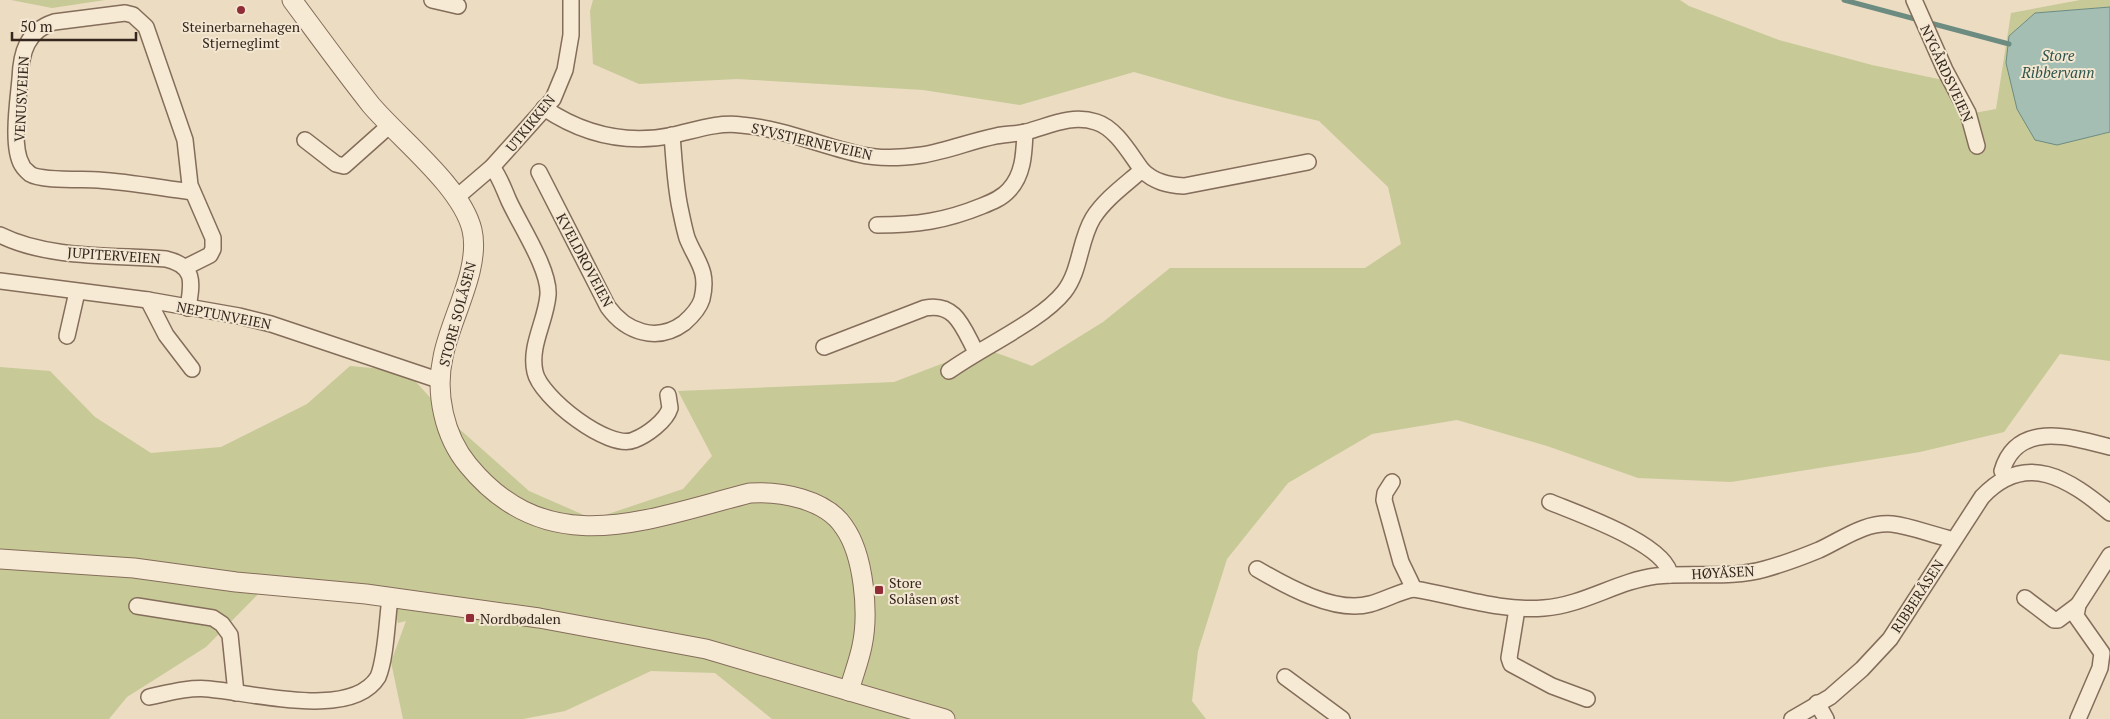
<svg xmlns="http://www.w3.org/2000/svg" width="2110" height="719" font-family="'PT Serif',serif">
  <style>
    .green { fill: #c7c997 }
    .water { fill: #a4beb4; stroke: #6c8c81 }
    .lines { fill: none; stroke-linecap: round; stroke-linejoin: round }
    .stream { stroke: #6c8c81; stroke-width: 5 }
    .minor-casing { stroke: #846d5a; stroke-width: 18 }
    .tertiary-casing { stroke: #846d5a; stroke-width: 21 }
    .minor { stroke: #f7ead5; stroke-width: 15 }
    .tertiary { stroke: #f7ead5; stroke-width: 19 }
    .poi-dot { fill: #902d36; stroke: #f3e7d1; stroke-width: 2 }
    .labels { text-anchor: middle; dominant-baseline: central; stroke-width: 4; stroke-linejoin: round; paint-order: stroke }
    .poi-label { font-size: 14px; fill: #35271e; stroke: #f3e7d1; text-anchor: start }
    .street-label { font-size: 14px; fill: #35271e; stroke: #f3e7d1 }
    .water-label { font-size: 15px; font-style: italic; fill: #2e544e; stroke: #f3e7d1 }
  </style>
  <rect width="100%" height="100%" fill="#ebdcc2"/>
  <g class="green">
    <polygon points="11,0 105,0 52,8"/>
    <polygon points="593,0 1680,0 1689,6 1779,40 1872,65 1943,80 1974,113 1996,109 2011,13 2080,0 2110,0 2110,7 2035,13 2009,36 2006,63 2100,135 2110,132 2110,361 2060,354 2004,432 1920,452 1731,482 1638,478 1547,446 1457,420 1372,434 1288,483 1227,559 1198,651 1192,701 1206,719 772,719 715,673 651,671 565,711 523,719 403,719 391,662 406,621 398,623 392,601 264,588 206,647 127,697 109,719 0,719 0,367 50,371 95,417 151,453 221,447 307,404 350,366 406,371 456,426 529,491 593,519 683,489 712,456 678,391 894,382 983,348 1032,366 1103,322 1170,268 1365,268 1401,244 1388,187 1319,121 1225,98 1134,72 1020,105 923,90 737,79 639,84 593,64 590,11"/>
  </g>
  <polygon class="water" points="2110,7 2110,132 2057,145 2035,140 2017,109 2006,63 2009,36 2035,13"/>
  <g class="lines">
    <polyline class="stream" points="1844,0 2009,44"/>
    <g class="minor-casing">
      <g id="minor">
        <polyline points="432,0 458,6"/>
        <polyline points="1914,0 1945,70 1968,113 1977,146"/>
        <path d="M544 108C584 135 626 145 674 135 696 130 718 122 741 125 781 128 819 145 858 154 878 159 902 158 922 155 947 151 971 141 996 136 1005 134 1016 134 1026 132 1049 126 1071 114 1096 122 1116 128 1130 154 1142 170 1125 185 1105 199 1093 218 1079 241 1081 270 1064 292 1041 321 982 347 949 371"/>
        <polyline points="305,140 336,164 344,166 390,125"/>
        <path d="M492 167C500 177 504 190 509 201 520 225 550 270 548 295 546 321 529 346 535 372 540 397 609 451 634 440 647 435 666 421 670 408L668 395"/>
        <path d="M1142 170C1154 182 1168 185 1184 186L1308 162"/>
        <path d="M539 172 608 307C626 332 657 343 684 323 692 316 699 309 702 299 709 270 696 261 687 238 684 228 682 217 680 208 675 184 674 159 672 135"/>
        <polyline points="457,197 492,167 553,99 565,70 571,35 571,0"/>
        <path d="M877 225C917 225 945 221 982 206 992 202 1002 198 1009 190 1024 174 1024 152 1025 132"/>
        <path d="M0 235C48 259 113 255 166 259 196 266 192 283 188 308"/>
        <path d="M186 267 210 255 213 249V238L190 185 185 140 146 27 133 15 125 13 54 22C27 31 21 52 20 79 18 101 11 147 22 165 23 168 28 172 30 174 41 181 83 179 98 180 129 182 161 188 192 192"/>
        <polyline points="0,281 148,300 239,316 271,324 441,381"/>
        <polyline points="148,300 166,335 192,369"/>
        <polyline points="67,336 77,292"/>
        <path d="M824 347 925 308C956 302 963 328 976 352"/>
        <path d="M2006 478 2002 471C2017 420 2072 437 2110 447"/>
        <path d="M1392 482 1385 493 1384 500 1401 562 1414 589C1457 596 1502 612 1544 608 1584 605 1617 581 1656 576 1692 572 1730 579 1765 569 1783 564 1802 557 1819 550 1843 539 1864 522 1892 524 1910 526 1930 534 1947 538L1952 542"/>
        <path d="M1550 502C1576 513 1667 544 1670 575"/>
        <path d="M1257 569C1286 586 1336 614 1370 604 1385 600 1398 592 1414 589"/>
        <polyline points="2025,598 2054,620 2058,620 2078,605"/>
        <polyline points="137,606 213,618 222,624 230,635 236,693"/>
        <polyline points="1517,609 1509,658 1511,664 1552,686 1587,699"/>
        <polyline points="1285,677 1342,719"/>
        <path d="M149 697C168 693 189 687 209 689 259 694 352 719 378 677 386 658 387 620 390 598"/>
        <polyline points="1817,703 1826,719"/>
        <path d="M1792 719 1830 697 1862 669 1890 639 1982 497C2026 450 2069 479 2110 513"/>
        <polyline points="2078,719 2100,668 2102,653 2076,616 2078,605 2110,555"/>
      </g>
    </g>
    <g class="tertiary-casing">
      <g id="tertiary">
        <path d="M292 0C318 35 344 71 371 105 400 139 462 187 472 230 481 269 450 319 443 357 435 393 444 436 468 465 548 563 647 519 750 493 780 491 826 499 844 527 864 555 869 613 862 646 859 661 853 676 849 691"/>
        <polyline points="0,559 134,568 236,582 366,594 539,618 706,649 945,719"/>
      </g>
    </g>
    <use href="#minor" class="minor"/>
    <use href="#tertiary" class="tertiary"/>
  </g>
  <g class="poi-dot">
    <circle cx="241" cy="10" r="5"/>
    <rect x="874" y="585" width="10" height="10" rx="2.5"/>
    <rect x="465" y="613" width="10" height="10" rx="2.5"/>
  </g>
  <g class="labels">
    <g class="poi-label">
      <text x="241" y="26" text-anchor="middle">Steinerbarnehagen<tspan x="241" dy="16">Stjerneglimt</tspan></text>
      <text x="889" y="582">Store<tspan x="889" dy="16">Solåsen øst</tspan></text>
      <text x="480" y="618">Nordbødalen</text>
    </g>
    <g class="street-label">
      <text transform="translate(1947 73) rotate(65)">NYGÅRDSVEIEN</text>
      <text transform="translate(21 99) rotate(-87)">VENUSVEIEN</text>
      <text transform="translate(530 123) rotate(-51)">UTKIKKEN</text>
      <text transform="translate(812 141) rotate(13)">SYVSTJERNEVEIEN</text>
      <text transform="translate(114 255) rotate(4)">JUPITERVEIEN</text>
      <text transform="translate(585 260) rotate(62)">KVELDROVEIEN</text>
      <text transform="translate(457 314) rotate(-75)">STORE SOLÅSEN</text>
      <text transform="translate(224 315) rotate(11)">NEPTUNVEIEN</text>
      <text transform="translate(1723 572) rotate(-3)">HØYÅSEN</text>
      <text transform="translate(1917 596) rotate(-57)">RIBBERÅSEN</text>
    </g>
    <g class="water-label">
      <text x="2058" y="55">Store<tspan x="2058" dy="17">Ribbervann</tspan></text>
    </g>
  </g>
  <path d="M12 32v8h124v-8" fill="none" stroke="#35271e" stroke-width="2.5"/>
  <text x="20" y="32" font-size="15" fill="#35271e" stroke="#f3e7d1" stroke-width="4" paint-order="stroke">50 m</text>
</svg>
